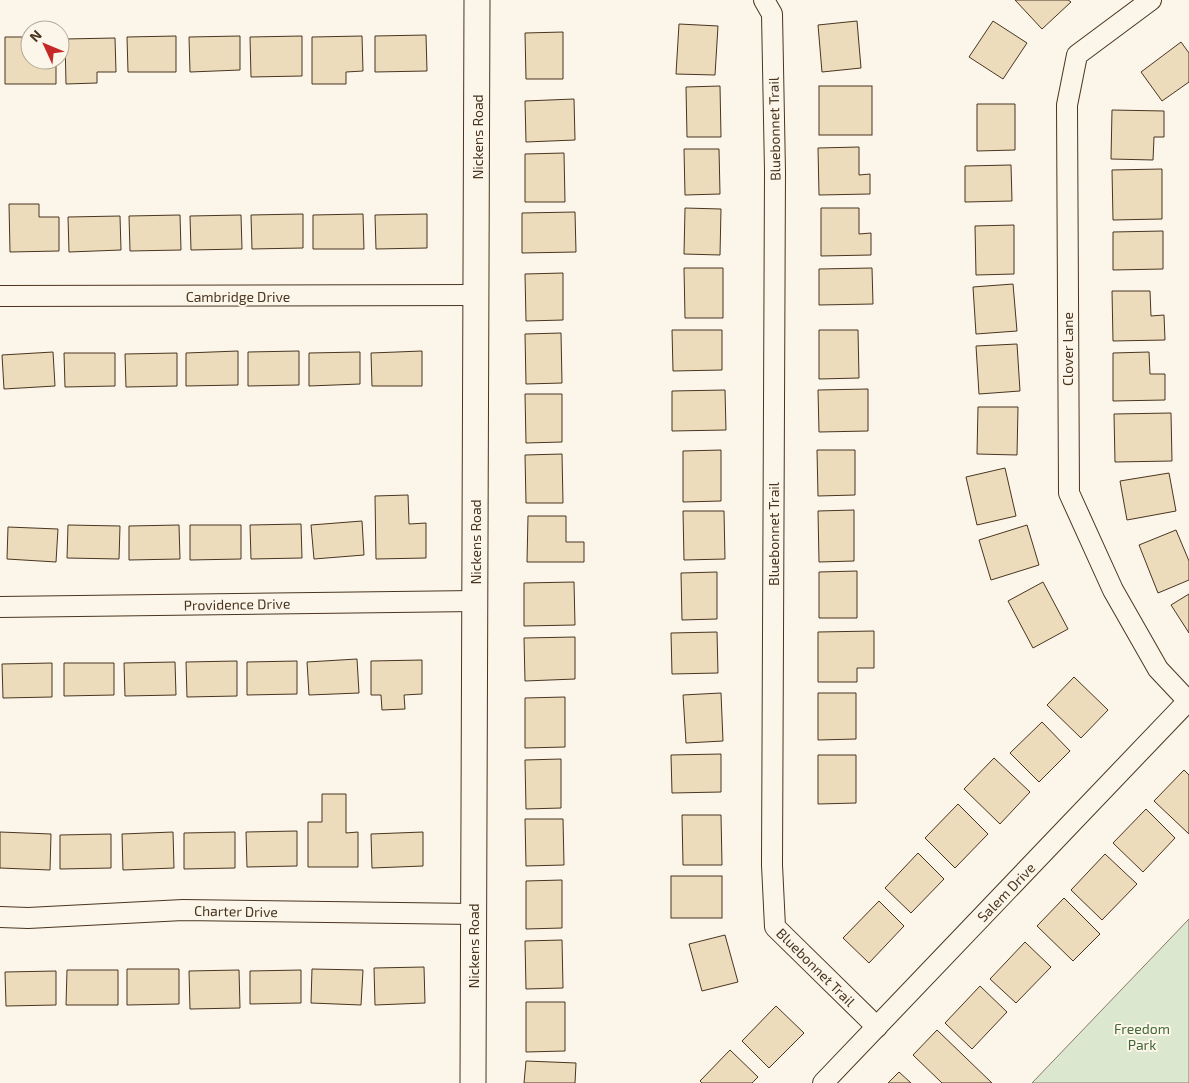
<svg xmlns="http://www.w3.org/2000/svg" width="1189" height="1083" font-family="'Exo 2',sans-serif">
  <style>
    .green { fill: #dce7d0; stroke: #887966 }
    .building { fill: #ecdcbc; stroke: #4a3520 }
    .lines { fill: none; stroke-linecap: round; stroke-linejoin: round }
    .minor-casing { stroke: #4a3520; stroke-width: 22 }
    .tertiary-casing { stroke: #4a3520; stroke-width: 27 }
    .minor { stroke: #fbf6e9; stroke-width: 20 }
    .tertiary { stroke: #fbf6e9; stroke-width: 25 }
    .labels { text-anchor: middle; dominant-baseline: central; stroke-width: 4; stroke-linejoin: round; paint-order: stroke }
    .street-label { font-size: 14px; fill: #4a3520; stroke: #fbf6e9 }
    .park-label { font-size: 14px; fill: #436837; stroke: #fbf6e9 }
  </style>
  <rect width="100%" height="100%" fill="#fbf6e9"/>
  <polygon class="green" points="1189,919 1189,1083 1032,1083"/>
  <g class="building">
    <polygon points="1015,0 1068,0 1071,2 1042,29"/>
    <polygon points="857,21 861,68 822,72 818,25"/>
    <polygon points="993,21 1027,43 1003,79 969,57"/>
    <polygon points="679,24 718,26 715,75 676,74"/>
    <polygon points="563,32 563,79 526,79 525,33"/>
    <polygon points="426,35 427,71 375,72 375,36"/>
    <polygon points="176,36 176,72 128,72 127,37"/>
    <polygon points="240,36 240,70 190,72 189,37"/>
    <polygon points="302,36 302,76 251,77 250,37"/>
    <polygon points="362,36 363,71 346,72 346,84 312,84 312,37"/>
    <polygon points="5,37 30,37 30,60 56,60 56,84 5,84"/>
    <polygon points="115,38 116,72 97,72 97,83 66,84 65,39"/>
    <polygon points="1181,42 1189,53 1189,82 1162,101 1141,72"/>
    <polygon points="720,86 721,137 687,137 686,87"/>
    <rect x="819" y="86" width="53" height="49"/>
    <polygon points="574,99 575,140 526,142 525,101"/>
    <polygon points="977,104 1015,104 1015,150 977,151"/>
    <polygon points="1112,110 1164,111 1164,137 1154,137 1153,160 1111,159"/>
    <polygon points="859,147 859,175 870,174 870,194 819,195 818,148"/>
    <polygon points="684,149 719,149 720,194 685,195"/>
    <polygon points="564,153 565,202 525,202 525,154"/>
    <polygon points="1011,165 1012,201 965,202 965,166"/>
    <polygon points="1162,169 1162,219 1113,220 1112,170"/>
    <polygon points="9,204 39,204 39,217 59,217 59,251 10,252"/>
    <polygon points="685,208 721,209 720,255 684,254"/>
    <polygon points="821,208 859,208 859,234 871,233 871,255 821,256"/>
    <polygon points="575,212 576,252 522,253 522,213"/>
    <polygon points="303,214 303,248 252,249 251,215"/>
    <polygon points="363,214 364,249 313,249 313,215"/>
    <polygon points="427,214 427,248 376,249 375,215"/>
    <polygon points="180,215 181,250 130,251 129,216"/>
    <polygon points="241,215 242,249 191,250 190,216"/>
    <polygon points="120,216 121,250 69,252 68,217"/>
    <polygon points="1014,225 1014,274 976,275 975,226"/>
    <polygon points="1163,231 1163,269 1113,270 1113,232"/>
    <polygon points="684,268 723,268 723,318 685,318"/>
    <polygon points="872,268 873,304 819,305 819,269"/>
    <polygon points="563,273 563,320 526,321 525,274"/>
    <polygon points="1013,284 1017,331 976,334 973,287"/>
    <polygon points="1112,291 1150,291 1151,316 1164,315 1165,340 1113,341"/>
    <polygon points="672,330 722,330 722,370 673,371"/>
    <polygon points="819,330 858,330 859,378 819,379"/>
    <polygon points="561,333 562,383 526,384 525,334"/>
    <polygon points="1017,344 1020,391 979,394 976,346"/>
    <polygon points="238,351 238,385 186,386 186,353"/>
    <polygon points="299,351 299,385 248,386 248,352"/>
    <polygon points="422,351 422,386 372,386 371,353"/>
    <polygon points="53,352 55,386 4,389 2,355"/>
    <polygon points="360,352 360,384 309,386 309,353"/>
    <polygon points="1149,352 1150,374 1165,374 1165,400 1113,401 1113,353"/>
    <polygon points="64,353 115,353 115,386 65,387"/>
    <polygon points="177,353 177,386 126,387 125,354"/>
    <polygon points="868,389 868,431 819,432 818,390"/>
    <polygon points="725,390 726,430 672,431 672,391"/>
    <polygon points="525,394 562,394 562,442 526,443"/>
    <polygon points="978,407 1018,407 1017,455 977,454"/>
    <polygon points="1171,413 1172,461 1115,462 1114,414"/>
    <polygon points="721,450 721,501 683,502 683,451"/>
    <polygon points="817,450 855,450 855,495 818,496"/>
    <polygon points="562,454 563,503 526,503 525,455"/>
    <polygon points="1005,468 1016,516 977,525 966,477"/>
    <polygon points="1169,473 1176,511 1127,520 1120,481"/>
    <polygon points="408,495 409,524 426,523 426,558 376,559 375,496"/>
    <polygon points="854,510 854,561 819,562 818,511"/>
    <polygon points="683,511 724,511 725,559 684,560"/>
    <polygon points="528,516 566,516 566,542 584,542 584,562 527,562"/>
    <polygon points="362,521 364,555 314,559 311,525"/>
    <polygon points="301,524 302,558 251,559 250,525"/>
    <polygon points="68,525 120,526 119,559 67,558"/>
    <polygon points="179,525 180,559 129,560 129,526"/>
    <polygon points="190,525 241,525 241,559 190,560"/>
    <polygon points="1027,525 1039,565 991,580 979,540"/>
    <polygon points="8,527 58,529 56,562 7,559"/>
    <polygon points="1176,530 1189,561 1189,580 1158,593 1139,545"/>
    <polygon points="857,571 857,618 819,618 819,572"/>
    <polygon points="717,572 717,619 682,620 681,573"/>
    <polygon points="574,582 575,625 524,626 524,583"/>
    <polygon points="1043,582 1068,629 1033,648 1008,601"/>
    <polygon points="1189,594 1189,633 1171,605"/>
    <polygon points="874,631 874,668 857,668 857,682 818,682 818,632"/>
    <polygon points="717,632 718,673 672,674 671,633"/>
    <polygon points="575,637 575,679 525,681 524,638"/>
    <polygon points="357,659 359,693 309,695 307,662"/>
    <polygon points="422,660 422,694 404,695 405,709 382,710 381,695 371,695 371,661"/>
    <polygon points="237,661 237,696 187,697 186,662"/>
    <polygon points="297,661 297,694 247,695 247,662"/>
    <polygon points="175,662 176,695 125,696 124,663"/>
    <polygon points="52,663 52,697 3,698 2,664"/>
    <polygon points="64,663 114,663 114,695 64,696"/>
    <polygon points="1074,677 1108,710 1081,738 1047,705"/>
    <polygon points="721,693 723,741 686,743 683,695"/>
    <polygon points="818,693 856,693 856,739 818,740"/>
    <polygon points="565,697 565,747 525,748 525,698"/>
    <polygon points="1042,722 1070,751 1039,782 1010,753"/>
    <polygon points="721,754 721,792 672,793 671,755"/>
    <polygon points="818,755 856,755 856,803 818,804"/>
    <polygon points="994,758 1030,792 1000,824 964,789"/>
    <polygon points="561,759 561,808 526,809 525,760"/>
    <polygon points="1184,770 1189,775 1189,834 1154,801"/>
    <polygon points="322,794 346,794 346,833 358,832 358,867 308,867 308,822 322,822"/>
    <polygon points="958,804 988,834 955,868 925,838"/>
    <polygon points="1146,809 1175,838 1143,872 1113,843"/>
    <polygon points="682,815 721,815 722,865 683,865"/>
    <polygon points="525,819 563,819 564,865 526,866"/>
    <polygon points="297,831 297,866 247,867 246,832"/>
    <polygon points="0,832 51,834 50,870 0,868"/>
    <polygon points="173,832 174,868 123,870 122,834"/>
    <polygon points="235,832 235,868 184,869 184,833"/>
    <polygon points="423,832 423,866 372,868 371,834"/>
    <polygon points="111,834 111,868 60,869 60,835"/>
    <polygon points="918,853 944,879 911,913 885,888"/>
    <polygon points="1105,854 1137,884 1102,920 1071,890"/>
    <rect x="671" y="876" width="51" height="42"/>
    <polygon points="562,880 562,928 526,929 526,881"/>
    <polygon points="1064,898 1100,934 1073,961 1037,926"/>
    <polygon points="879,901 904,926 869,963 843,938"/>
    <polygon points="725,935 738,982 702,991 689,944"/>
    <polygon points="562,940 563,988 526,989 525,941"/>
    <polygon points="1025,942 1051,967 1016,1003 990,979"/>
    <polygon points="424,967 425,1003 375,1005 374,968"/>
    <polygon points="127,969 179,969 179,1004 127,1005"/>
    <polygon points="312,969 363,970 361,1005 311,1003"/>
    <polygon points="67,970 118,970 118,1005 66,1005"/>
    <polygon points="239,970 240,1008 190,1009 189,971"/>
    <polygon points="301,970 301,1003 250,1004 250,971"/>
    <polygon points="56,971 56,1005 6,1006 5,972"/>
    <polygon points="980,986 1007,1012 972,1049 945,1023"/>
    <polygon points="526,1002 565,1002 565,1051 526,1052"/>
    <polygon points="776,1006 804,1033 769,1068 742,1041"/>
    <polygon points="937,1030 992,1083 942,1083 913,1055"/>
    <polygon points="730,1050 758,1077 752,1083 702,1083 700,1081"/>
    <polygon points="526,1061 576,1063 575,1083 524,1083"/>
    <polygon points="899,1072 911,1083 888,1083"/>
  </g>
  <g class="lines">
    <g class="minor-casing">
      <g id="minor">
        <polyline points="764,0 772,14 775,172 772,865 775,927 877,1027"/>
        <polyline points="1151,0 1077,55 1067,105 1069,493 1113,590 1158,669 1189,702"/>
        <polyline points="0,296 475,295"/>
        <polyline points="0,607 475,601"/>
        <polyline points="0,917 28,918 183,910 473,914"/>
        <polyline points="823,1083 1188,701"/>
      </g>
    </g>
    <g class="tertiary-casing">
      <polyline id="tertiary" points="473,1083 477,0"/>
    </g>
    <use href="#minor" class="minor"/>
    <use href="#tertiary" class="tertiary"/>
  </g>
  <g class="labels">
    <g class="street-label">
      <text transform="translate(774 129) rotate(-91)">Bluebonnet Trail</text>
      <text transform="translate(477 137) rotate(-90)">Nickens Road</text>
      <text x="238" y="296">Cambridge Drive</text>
      <text transform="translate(1067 349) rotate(-90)">Clover Lane</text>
      <text transform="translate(773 534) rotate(-90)">Bluebonnet Trail</text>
      <text transform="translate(475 542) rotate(-90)">Nickens Road</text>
      <text transform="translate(237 604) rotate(-1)">Providence Drive</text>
      <text transform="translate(1006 892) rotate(-46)">Salem Drive</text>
      <text transform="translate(236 911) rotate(1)">Charter Drive</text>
      <text transform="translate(473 946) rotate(-90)">Nickens Road</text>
      <text transform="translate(816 967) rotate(45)">Bluebonnet Trail</text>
    </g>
    <g class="park-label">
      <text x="1142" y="1028">Freedom<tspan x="1142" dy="16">Park</tspan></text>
    </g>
  </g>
  <g transform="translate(45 45) rotate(314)"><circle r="24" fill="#fbf6e9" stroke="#b4a999"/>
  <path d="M0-4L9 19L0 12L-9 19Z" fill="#c62828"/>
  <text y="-8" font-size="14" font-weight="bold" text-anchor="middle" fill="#4a3520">N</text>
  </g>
</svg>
